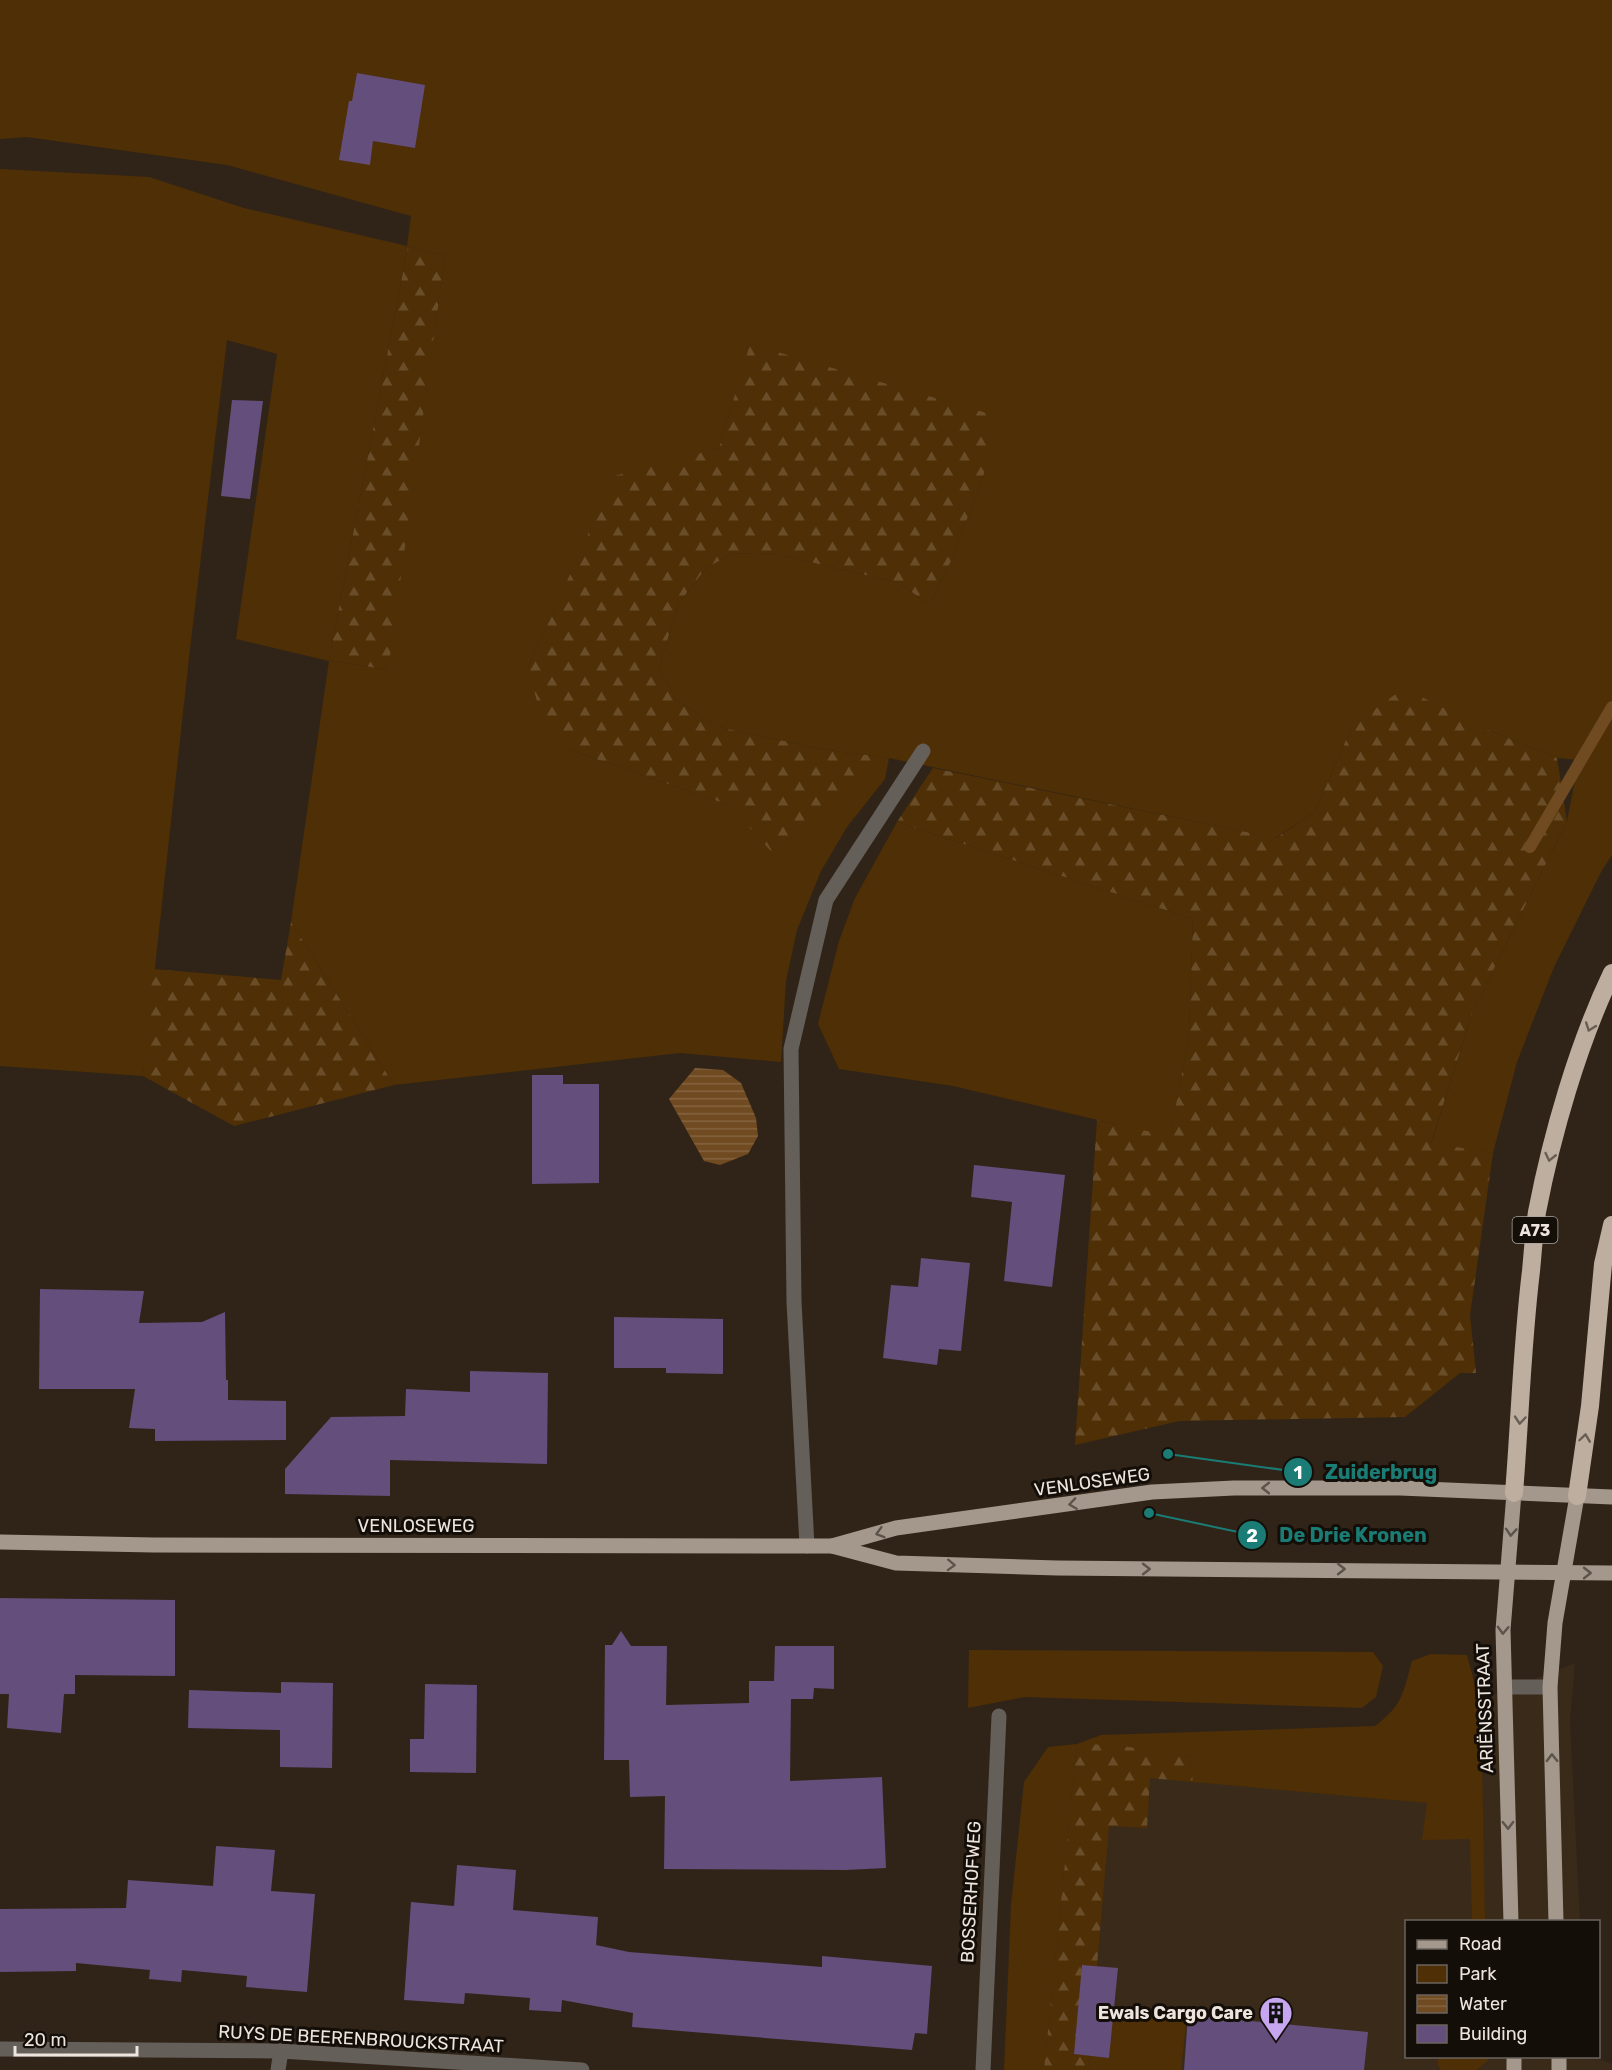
<svg xmlns="http://www.w3.org/2000/svg" width="1612" height="2070" font-family="Rubik,sans-serif">
  <style>
    .built { fill: #3a2a19 }
    .green { fill: #4f2f05; fill-rule: evenodd }
    .forest { fill: url(#forest-firs) }
    .water { fill: url(#water-rules) }
    .lines { fill: none; stroke-linecap: round; stroke-linejoin: round }
    .stream { stroke: #704a21; stroke-width: 12 }
    .building { fill: #634e7c }
    .minor { stroke: #655f59; stroke-width: 15 }
    .major { stroke: #a4988c; stroke-width: 15 }
    .highway { stroke: #bdaea0; stroke-width: 18 }
    .oneway { stroke: #685e54 }
    .oneway2 { stroke: #5c534a }
    .labels { text-anchor: middle; dominant-baseline: central; stroke-width: 6; stroke-linejoin: round; paint-order: stroke }
    .shield { fill: #140e09; stroke: #aca49d; stroke-width: 1.5 }
    .shield-label { font-size: 16px; font-weight: bold; fill: #ede5dd }
    .street-label { font-size: 18px; fill: #ede5dd; stroke: #140e09 }
    .poi-label { font-size: 18px; font-weight: bold; fill: #ede5dd; stroke: #140e09; text-anchor: end }
    .leader { fill: none; stroke: #1a7c74; stroke-width: 2 }
    .callout-dot { fill: #1a7c74; stroke: #140e09; stroke-width: 2 }
    .mark-label { font-size: 18px; text-anchor: middle; font-weight: bold; fill: #fff }
    .callout-label { font-size: 20px; text-anchor: middle; font-weight: bold; fill: #1a7c74; stroke: #140e09; stroke-width: 6; stroke-linejoin: round; paint-order: stroke }
  </style>
  <defs>
    <pattern id="forest-firs" width="22" height="20" patternUnits="userSpaceOnUse" patternTransform="scale(1.5)"><rect width="22" height="20" fill="#4f2f05"/><path d="M5 1l3.5 6h-7zM16 11l3.5 6h-7z" fill="#694d29"/></pattern>
    <pattern id="water-rules" width="6" height="5" patternUnits="userSpaceOnUse" patternTransform="scale(1.5)"><rect width="6" height="5" fill="#704a21"/><path d="M0 2.5h6" fill="none" stroke="#856441"/></pattern>
  </defs>
  <rect width="100%" height="100%" fill="#302418"/>
  <polygon class="built" points="1575,1663 1570,1721 1580,1921 1406,1922 1406,2056 1594,2057 1612,2064 1612,2070 1042,2070 1055,1765 1364,1746"/>
  <g class="green">
    <path d="M0 0H1612V855L1601 872 1554 967 1517 1062 1493 1153 1431 1144 1473 1011 1567 821 1579 760 1557 758 1481 727 1352 726 1315 812 1275 838 889 758 885 779 847 827 821 871 797 930 786 981 781 1062 680 1053 394 1085 291 922 329 661 236 639 277 354 227 340 190 649 143 1076 0 1066V169L149 177 244 208 407 246 411 216 227 165 27 137 0 139ZM408 246 445 256 387 670 329 660ZM750 345 984 474 952 559 929 605 900 583 780 555 734 553 706 568 678 604 659 668 677 701 719 727 821 749 888 758 778 858 729 805 573 751 528 668 614 477 719 448Z"/>
    <polygon points="897,822 1193,919 1189,1036 1170,1137 953,1086 839,1069 818,1024 839,941 855,898"/>
    <polygon points="969,1650 1373,1652 1383,1666 1376,1697 1362,1708 1025,1697 968,1708"/>
    <path d="M1431 1654 1467 1655 1481 1708 1485 1921H1472L1470 1839 1422 1840 1427 1803 1193 1782 1190 1756 1077 1744 1044 2070H1004L1011 1905 1024 1782 1048 1747 1077 1744 1101 1735 1375 1726C1403 1705 1403 1693 1412 1661Z"/>
    <polygon points="1093,2010 1187,2015 1181,2070 1088,2070"/>
    <polygon points="1438,2057 1488,2057 1488,2060 1477,2070 1441,2070 1438,2065"/>
  </g>
  <g class="forest">
    <polygon points="408,246 445,256 388,670 329,660"/>
    <polygon points="750,344 990,414 984,474 952,559 929,605 900,583 780,555 734,553 706,568 678,604 659,668 677,701 719,727 821,749 889,758 778,859 729,805 573,751 541,716 528,668 614,476 719,448"/>
    <polygon points="1404,688 1481,727 1557,758 1567,821 1473,1011 1431,1143 1493,1153 1470,1315 1476,1373 1460,1373 1405,1417 1179,1421 1075,1445 1097,1120 1170,1136 1189,1036 1193,919 897,822 933,768 1276,838 1315,812 1352,726"/>
    <polygon points="291,922 394,1085 234,1126 143,1076 153,969 281,980"/>
    <polygon points="1077,1744 1115,1745 1190,1756 1193,1782 1150,1778 1147,1828 1109,1826 1088,2070 1044,2070"/>
  </g>
  <polygon class="water" points="695,1068 723,1070 741,1083 756,1118 758,1136 748,1154 720,1165 704,1161 669,1099"/>
  <g class="lines">
    <polyline class="stream" points="1530,847 1612,707"/>
  </g>
  <g class="building">
    <polygon points="357,73 425,85 415,148 373,141 370,165 339,160 349,101 352,101"/>
    <polygon points="232,400 263,401 250,499 221,496"/>
    <polygon points="532,1075 563,1075 563,1084 599,1084 599,1183 532,1184"/>
    <polygon points="974,1165 1065,1175 1052,1287 1004,1281 1012,1202 971,1197"/>
    <polygon points="921,1258 970,1263 961,1351 939,1349 937,1365 883,1358 891,1285 918,1287"/>
    <polygon points="40,1289 144,1291 139,1323 202,1322 225,1312 226,1380 228,1380 228,1400 286,1401 286,1440 155,1441 155,1429 129,1428 135,1389 39,1389"/>
    <polygon points="614,1317 723,1319 723,1374 666,1373 666,1368 614,1368"/>
    <polygon points="470,1371 548,1373 547,1464 390,1460 390,1496 285,1494 285,1469 331,1417 405,1416 406,1389 470,1392"/>
    <polygon points="0,1598 175,1600 175,1676 75,1675 75,1694 64,1694 61,1733 7,1728 9,1694 0,1694"/>
    <polygon points="621,1631 631,1646 667,1646 666,1705 749,1703 749,1681 774,1681 775,1646 834,1646 834,1689 814,1688 813,1699 791,1699 790,1781 882,1777 886,1868 846,1870 664,1869 665,1796 630,1797 629,1760 604,1760 605,1645 612,1645"/>
    <polygon points="281,1682 333,1683 332,1768 280,1767 280,1730 188,1728 189,1690 281,1693"/>
    <polygon points="425,1684 477,1685 476,1773 410,1772 410,1739 424,1739"/>
    <polygon points="216,1846 275,1850 271,1891 315,1894 307,1992 246,1987 247,1976 182,1970 181,1982 149,1979 150,1970 76,1963 76,1971 0,1972 0,1909 126,1908 128,1880 213,1886"/>
    <polygon points="457,1865 516,1870 513,1910 598,1917 596,1945 629,1952 822,1967 822,1956 932,1966 927,2034 915,2033 912,2050 632,2027 633,2013 562,2000 561,2012 529,2010 530,1998 465,1993 464,2004 404,2000 411,1902 454,1906"/>
    <polygon points="1082,1965 1118,1968 1109,2058 1074,2054"/>
    <polygon points="1188,2015 1368,2032 1364,2070 1184,2070"/>
  </g>
  <g class="lines">
    <g class="minor">
      <polyline points="807,1546 794,1302 791,1049 826,900 923,751"/>
      <polyline points="1505,1687 1550,1687"/>
      <polyline points="0,2049 281,2051 582,2070"/>
      <polyline points="278,2070 281,2051"/>
      <polyline points="983,2070 999,1716"/>
    </g>
    <g class="major">
      <polyline points="0,1542 154,1545 832,1546 896,1563 1057,1568 1612,1573"/>
      <polyline points="832,1546 896,1528 1152,1492 1234,1488 1400,1488 1612,1497"/>
      <polyline points="1511,1922 1503,1630 1514,1493"/>
      <polyline points="1556,1922 1550,1687 1555,1623 1577,1496"/>
      <polyline points="1514,2056 1514,2070"/>
      <polyline points="1559,2056 1559,2070"/>
    </g>
    <g class="highway">
      <path d="M1514 1493C1520 1419 1522 1345 1531 1271 1533 1251 1534 1231 1537 1212 1552 1134 1578 1044 1612 973"/>
      <polyline points="1577,1496 1590,1406 1603,1264 1612,1225"/>
    </g>
  </g>
  <defs><path id="oneway-chevron" d="M-2-3.5L2.5 0L-2 3.5" fill="none" stroke-width="1.6" stroke-linecap="round" stroke-linejoin="round" transform="scale(1.5)"/></defs>
  <g class="oneway">
    <use href="#oneway-chevron" transform="translate(1590 1027) rotate(110)"/>
    <use href="#oneway-chevron" transform="translate(1550 1157) rotate(103)"/>
    <use href="#oneway-chevron" transform="translate(1520 1420) rotate(95)"/>
    <use href="#oneway-chevron" transform="translate(1585 1438) rotate(-82)"/>
  </g>
  <g class="oneway2">
    <use href="#oneway-chevron" transform="translate(1266 1488) rotate(-180)"/>
    <use href="#oneway-chevron" transform="translate(1073 1504) rotate(172)"/>
    <use href="#oneway-chevron" transform="translate(1511 1532) rotate(94)"/>
    <use href="#oneway-chevron" transform="translate(880 1533) rotate(164)"/>
    <use href="#oneway-chevron" transform="translate(951 1565) rotate(2)"/>
    <use href="#oneway-chevron" transform="translate(1146 1569)"/>
    <use href="#oneway-chevron" transform="translate(1341 1569)"/>
    <use href="#oneway-chevron" transform="translate(1587 1573)"/>
    <use href="#oneway-chevron" transform="translate(1503 1630) rotate(92)"/>
    <use href="#oneway-chevron" transform="translate(1552 1758) rotate(-91)"/>
    <use href="#oneway-chevron" transform="translate(1508 1825) rotate(89)"/>
  </g>
  <defs>
    <g id="building-pin" transform="scale(1.725)"><path d="M0 17L-7.5 6A9.5 9.5 0 1 1 7.5 6Z" fill="#c7a6f0" stroke="#140e09"/><path d="M-4-6H4V6H1V3H-1V6H-4ZM-2.5-4.3h1.7v1.8h-1.7ZM.8-4.3h1.7v1.8H.8ZM-2.5-1h1.7V.8h-1.7ZM.8-1h1.7V.8H.8Z" fill="#111"/></g>
  </defs>
  <g fill-rule="evenodd">
    <use href="#building-pin" x="1276" y="2013"/>
  </g>
  <g class="labels">
    <rect class="shield" x="1512.5" y="1217" width="45" height="26" rx="4.5"/>
    <g class="shield-label">
      <text x="1535" y="1230">A73</text>
    </g>
    <g class="street-label">
      <text transform="translate(1092 1482) rotate(-8)">VENLOSEWEG</text>
      <text x="416" y="1526">VENLOSEWEG</text>
      <text transform="translate(1485 1708) rotate(-92)">ARIËNSSTRAAT</text>
      <text transform="translate(971 1892) rotate(-87)">BOSSERHOFWEG</text>
      <text transform="translate(361 2039) rotate(3)">RUYS DE BEERENBROUCKSTRAAT</text>
    </g>
    <g class="poi-label">
      <text x="1253" y="2013">Ewals Cargo Care</text>
    </g>
  </g>
  <path class="leader" d="M1168 1454L1298 1472M1149 1513L1252 1535"/>
  <g class="callout-dot">
    <circle cx="1168" cy="1454" r="6"/>
    <circle cx="1149" cy="1513" r="6"/>
    <circle cx="1298" cy="1472" r="15"/>
    <circle cx="1252" cy="1535" r="15"/>
  </g>
  <g class="mark-label">
    <text x="1298" y="1479">1</text>
    <text x="1252" y="1542">2</text>
  </g>
  <g class="callout-label">
    <text x="1381" y="1479">Zuiderbrug</text>
    <text x="1353" y="1542">De Drie Kronen</text>
  </g>
  <rect x="1405" y="1920" width="195" height="138" fill="#140e09" stroke="#6b645e" stroke-width="1.5"/>
  <rect x="1417" y="1940" width="30" height="9" fill="#a4988c" stroke="#6b645e" stroke-width="1.5"/>
  <text x="1459" y="1950" font-size="18" fill="#ede5dd">Road</text>
  <rect x="1417" y="1965" width="30" height="18" fill="#4f2f05" stroke="#6b645e" stroke-width="1.5"/>
  <text x="1459" y="1980" font-size="18" fill="#ede5dd">Park</text>
  <rect x="1417" y="1995" width="30" height="18" fill="url(#water-rules)" stroke="#6b645e" stroke-width="1.5"/>
  <text x="1459" y="2010" font-size="18" fill="#ede5dd">Water</text>
  <rect x="1417" y="2025" width="30" height="18" fill="#634e7c" stroke="#6b645e" stroke-width="1.5"/>
  <text x="1459" y="2040" font-size="18" fill="#ede5dd">Building</text>
  <path d="M15 2046v9h122v-9" fill="none" stroke="#ede5dd" stroke-width="3"/>
  <text x="24" y="2046" font-size="18" fill="#ede5dd" stroke="#140e09" stroke-width="4.5" paint-order="stroke">20 m</text>
</svg>
